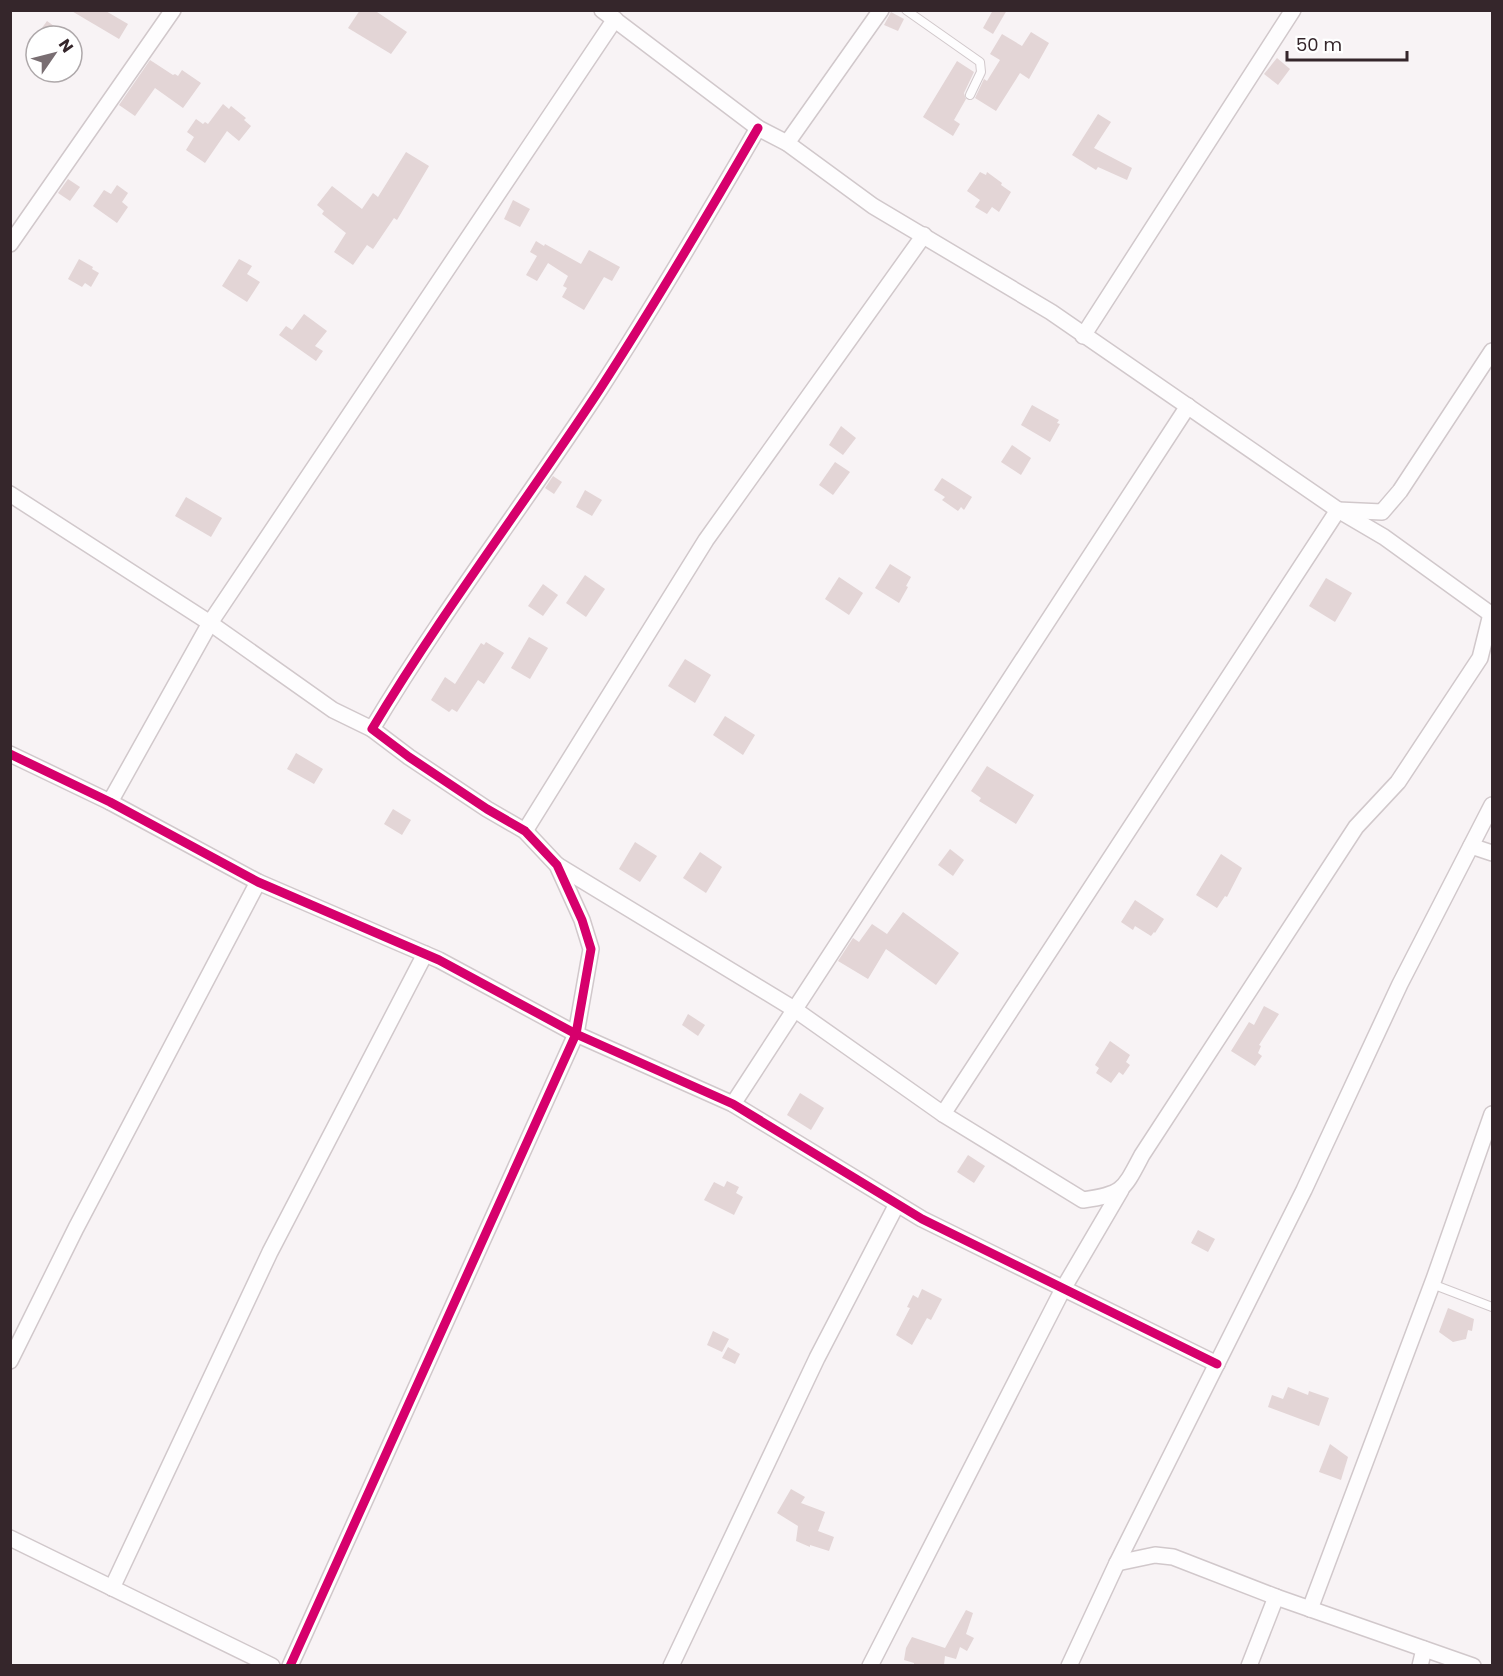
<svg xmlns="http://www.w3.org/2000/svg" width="1503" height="1676" font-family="Poppins,sans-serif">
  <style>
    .building { fill: #e3d5d6 }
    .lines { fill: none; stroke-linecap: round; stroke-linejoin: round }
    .lane-casing { stroke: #d1c8cb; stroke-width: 10 }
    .street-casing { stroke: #d1c8cb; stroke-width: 18 }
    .lane { stroke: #fefdfe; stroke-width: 8 }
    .street { stroke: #fefdfe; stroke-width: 15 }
    .cycleway-casing { stroke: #fff; stroke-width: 13 }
    .cycleway { stroke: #d6006c; stroke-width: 9 }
  </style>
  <rect width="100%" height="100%" fill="#f8f3f5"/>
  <g class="building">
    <polygon points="70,10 104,10 128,24 119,39"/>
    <polygon points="360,10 374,10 407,32 391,54 348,28"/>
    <polygon points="993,10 1007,10 993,34 983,28"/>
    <polygon points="891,12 904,19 898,31 884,25"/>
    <polygon points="47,21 68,36 36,36"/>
    <polygon points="1031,32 1049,43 1029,79 1020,73 996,111 975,98 984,79 987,81 1000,60 990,54 1002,34 1022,46"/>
    <polygon points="1277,58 1290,69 1278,85 1264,74"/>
    <polygon points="150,60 173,75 175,74 178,76 182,70 201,83 183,108 155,88 135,116 119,105"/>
    <polygon points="957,61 974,72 964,93 966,99 954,120 960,124 953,136 923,117"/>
    <polygon points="223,104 229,109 231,106 246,118 244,120 251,126 239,141 227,131 205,163 186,150 194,137 187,132 196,119 203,124 205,122 208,124"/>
    <polygon points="1098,114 1111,122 1094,148 1132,168 1127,180 1098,167 1096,170 1072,155"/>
    <polygon points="406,152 429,166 397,220 394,218 373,249 367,245 353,265 334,252 346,233 322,214 324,211 317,205 332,186 362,209 373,193 378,197"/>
    <polygon points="980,172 986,175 987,172 1002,183 1001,185 1011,192 999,212 992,207 987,214 975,207 980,200 967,191"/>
    <polygon points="68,179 80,187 70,201 58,193"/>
    <polygon points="117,185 128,193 122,202 128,207 117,223 93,206 104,190 111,194"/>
    <polygon points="513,200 530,209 520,227 504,219"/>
    <polygon points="536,241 544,246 545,244 581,264 589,250 620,267 612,281 604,277 584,310 562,297 567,288 563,286 568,276 548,263 537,281 526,275 537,256 530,252"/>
    <polygon points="79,259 93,267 92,269 99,273 91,287 85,283 82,287 68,279"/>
    <polygon points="239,259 252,266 247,274 260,282 247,302 222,286"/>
    <polygon points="304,314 327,331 315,346 323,351 316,361 279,335 286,326 292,330"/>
    <polygon points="1032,405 1059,420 1057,423 1060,424 1050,442 1021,425"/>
    <polygon points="841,426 856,438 843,455 829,445"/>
    <polygon points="1012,445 1031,458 1021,475 1001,462"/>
    <polygon points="835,462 850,472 833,495 819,485"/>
    <polygon points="553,476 562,482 554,494 545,488"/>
    <polygon points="942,478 972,497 964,510 961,507 958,511 942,500 945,497 934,490"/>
    <polygon points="585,490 602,500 592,516 576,507"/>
    <polygon points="186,497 222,518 211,537 175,516"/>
    <polygon points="890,564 911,577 906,586 908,587 899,603 875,588"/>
    <polygon points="585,575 605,589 586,617 566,603"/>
    <polygon points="839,577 863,593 849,615 825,599"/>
    <polygon points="1326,578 1352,593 1335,622 1309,606"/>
    <polygon points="543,584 558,595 543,616 528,606"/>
    <polygon points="529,637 548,648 530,679 511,668"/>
    <polygon points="486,642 504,653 484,684 478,680 457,712 452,709 449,712 431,700 445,677 455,684 481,643 484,645"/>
    <polygon points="685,659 711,675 695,703 668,686"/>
    <polygon points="725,716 755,735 743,755 713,735"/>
    <polygon points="296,753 323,769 314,784 287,769"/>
    <polygon points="987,766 1034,795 1016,824 979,801 981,798 971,791"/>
    <polygon points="393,809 411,820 402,835 384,824"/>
    <polygon points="635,842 657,856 640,882 619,869"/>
    <polygon points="950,849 964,860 953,876 938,865"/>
    <polygon points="700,852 722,867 706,893 683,878"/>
    <polygon points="1221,854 1242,868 1227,897 1225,896 1217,908 1196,895"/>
    <polygon points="1135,900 1164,919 1155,933 1154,932 1151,936 1135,926 1133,930 1121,922"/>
    <polygon points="903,912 959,953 936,985 886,949 868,979 838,961 853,938 859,942 872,924 887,934"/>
    <polygon points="1264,1006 1279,1014 1259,1045 1261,1046 1258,1053 1262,1056 1255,1066 1231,1051 1249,1022 1254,1025"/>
    <polygon points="688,1014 705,1025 698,1036 682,1025"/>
    <polygon points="1110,1041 1130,1055 1126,1062 1130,1065 1123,1075 1119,1072 1111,1083 1096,1073 1099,1068 1095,1065"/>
    <polygon points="800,1093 824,1108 811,1130 787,1115"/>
    <polygon points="968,1155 985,1166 974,1183 957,1172"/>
    <polygon points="727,1181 739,1187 736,1193 743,1197 734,1215 704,1200 714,1182 724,1187"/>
    <polygon points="1198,1230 1215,1239 1208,1252 1191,1243"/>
    <polygon points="922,1289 942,1299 931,1320 927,1318 912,1345 896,1335 910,1308 907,1307 913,1295 918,1298"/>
    <polygon points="1448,1308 1474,1319 1472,1331 1468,1330 1466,1339 1453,1342 1439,1332"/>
    <polygon points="713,1331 729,1339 722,1352 707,1345"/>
    <polygon points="728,1347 740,1354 735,1364 722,1358"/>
    <polygon points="1288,1387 1308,1395 1309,1391 1329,1398 1319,1426 1268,1407 1272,1395 1283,1399"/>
    <polygon points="1330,1444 1348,1457 1341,1480 1319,1472"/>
    <polygon points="791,1489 805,1497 801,1503 825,1512 818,1531 834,1537 829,1551 810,1545 810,1547 796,1541 798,1526 777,1513"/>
    <polygon points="966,1610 973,1613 966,1634 974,1638 967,1651 960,1647 956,1659 945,1656 944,1665 914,1665 914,1663 904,1660 906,1648 912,1637 945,1648"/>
  </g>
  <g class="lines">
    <g class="lane-casing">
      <g id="lane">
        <polyline points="906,10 980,62 981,72 970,95"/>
        <polyline points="1432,1284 1492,1307"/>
      </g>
    </g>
    <g class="street-casing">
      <g id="street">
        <polyline points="602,10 758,128 787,143 873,206 1051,312 1338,510 1384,537 1492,615"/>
        <polyline points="787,143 881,10"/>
        <polyline points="10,244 173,10"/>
        <polyline points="1083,336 1293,10"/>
        <polyline points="10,494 210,623 333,710 372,729"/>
        <polyline points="10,754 110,802 258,882 439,960 576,1034 733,1104 922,1219 1217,1364"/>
        <polyline points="110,802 210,623 615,19"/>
        <polyline points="525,831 706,540 924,235"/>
        <polyline points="1471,846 1492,853"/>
        <path d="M557 865 794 1009 943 1114 1083 1200C1123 1194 1123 1191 1142 1155L1356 827 1398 782 1480 658 1491 614"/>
        <polyline points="733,1104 1188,406"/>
        <polyline points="943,1114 1338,510 1382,512 1400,491 1492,351"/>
        <polyline points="10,1361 76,1228 258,882"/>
        <polyline points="10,1538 272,1666"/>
        <polyline points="1117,1563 1155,1555 1173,1557 1276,1597 1473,1666"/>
        <polyline points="112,1588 270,1252 425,954"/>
        <polyline points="1310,1609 1434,1279 1492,1114"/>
        <path d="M290 1666 576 1034 591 949 582 920 557 865 525 831 487 809 409 757 372 729C442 612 525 503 600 389 655 304 707 216 758 128"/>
        <polyline points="671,1666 817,1358 897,1204"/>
        <polyline points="870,1666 1063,1289 1121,1190"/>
        <polyline points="1069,1666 1117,1563 1304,1190 1400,984 1492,805"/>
        <polyline points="1249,1666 1276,1597"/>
        <polyline points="1420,1666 1424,1649"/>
      </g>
    </g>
    <use href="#lane" class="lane"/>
    <use href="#street" class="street"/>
    <g class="cycleway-casing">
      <g id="cycleway">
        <polyline points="10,754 110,802 258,882 439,960 576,1034 733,1104 922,1219 1217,1364"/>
        <path d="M290 1666 576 1034 591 949 582 920 557 865 525 831 487 809 409 757 372 729C442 612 525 503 600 389 655 304 707 216 758 128"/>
      </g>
    </g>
    <use href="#cycleway" class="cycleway"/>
  </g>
  <rect width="1503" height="1676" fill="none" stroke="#35262b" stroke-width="24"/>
  <g transform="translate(54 54) rotate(55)"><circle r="28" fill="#ffffff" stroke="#aea8aa" stroke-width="1.5"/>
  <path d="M0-4.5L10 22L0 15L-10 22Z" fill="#796e72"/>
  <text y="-9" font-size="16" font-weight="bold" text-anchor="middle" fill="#35262b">N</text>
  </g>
  <path d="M1287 51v9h120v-9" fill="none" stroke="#35262b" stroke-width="3"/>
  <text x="1296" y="51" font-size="18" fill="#35262b" stroke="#ffffff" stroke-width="4.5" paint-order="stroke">50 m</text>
</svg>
